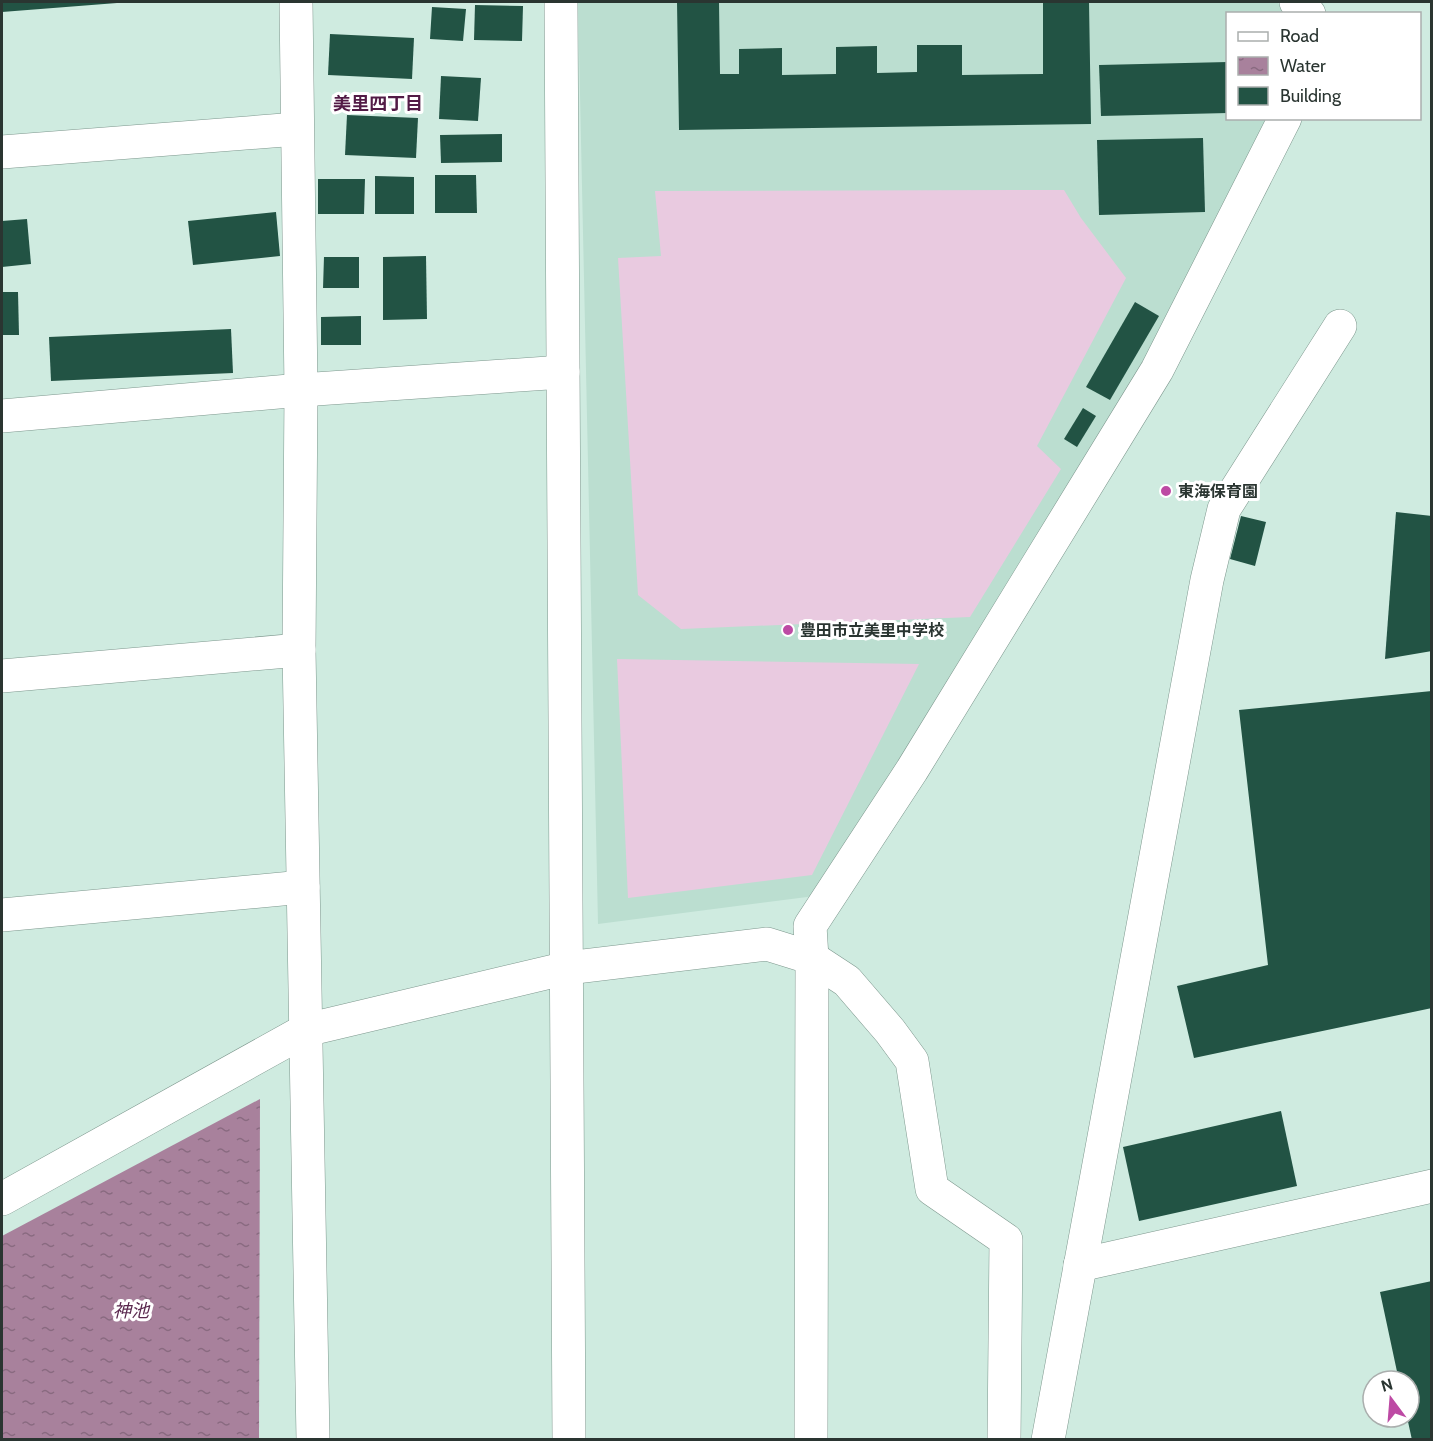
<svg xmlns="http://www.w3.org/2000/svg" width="1433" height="1441" font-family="Cabin,'Noto Sans JP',sans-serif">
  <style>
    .built { fill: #bbded0 }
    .pitch { fill: #e9cae0 }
    .water { fill: url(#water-ripples) }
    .building { fill: #225344 }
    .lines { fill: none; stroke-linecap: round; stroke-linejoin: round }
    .minor-casing { stroke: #7d978d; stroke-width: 34 }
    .minor { stroke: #fff; stroke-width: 33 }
    .poi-dot { fill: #bd4aa4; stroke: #fff; stroke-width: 2 }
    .labels { text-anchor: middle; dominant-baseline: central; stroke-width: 6; stroke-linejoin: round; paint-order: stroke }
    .poi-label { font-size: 16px; font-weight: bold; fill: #2a3531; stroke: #fff; text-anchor: start }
    .neighbourhood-label { font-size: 18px; font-weight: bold; fill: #521b46; stroke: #fff }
    .water-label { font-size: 18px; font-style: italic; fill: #5a284e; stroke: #fff }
  </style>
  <defs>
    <pattern id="water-ripples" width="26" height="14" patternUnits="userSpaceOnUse" patternTransform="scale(1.5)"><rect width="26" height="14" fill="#a8819c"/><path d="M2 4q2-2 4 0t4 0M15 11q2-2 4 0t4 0" fill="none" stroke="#896a80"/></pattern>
  </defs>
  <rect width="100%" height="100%" fill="#cfebe0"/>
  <polygon class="built" points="578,2 1277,2 1289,13 1228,14 1228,118 1275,119 1152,364 815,896 598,924"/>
  <g class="pitch">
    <polygon points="1064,190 1081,218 1126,278 1037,446 1061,469 970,617 681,629 638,595 618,258 661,256 655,191"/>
    <polygon points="617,659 919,664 812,875 628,898"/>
  </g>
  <polygon class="water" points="260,1099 259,1439 2,1439 2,1236"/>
  <g class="building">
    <polygon points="2,2 117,2 117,3 2,12"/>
    <polygon points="677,2 719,2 720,74 739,74 739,49 782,48 782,75 836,74 836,47 877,46 877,73 917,72 917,45 962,45 962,75 1043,74 1043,2 1089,2 1091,124 679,130"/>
    <polygon points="475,5 523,6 522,41 474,40"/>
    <polygon points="432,7 466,9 463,41 430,39"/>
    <polygon points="330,34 414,38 412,79 328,75"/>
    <polygon points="1228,62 1228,113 1101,116 1099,65"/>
    <polygon points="441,76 481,78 478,121 439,119"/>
    <polygon points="347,115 418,118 416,158 345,155"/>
    <polygon points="502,134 502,162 441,163 440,135"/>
    <polygon points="1203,138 1205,212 1099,215 1097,140"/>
    <polygon points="435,175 476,175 477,213 435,213"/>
    <polygon points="375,176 414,177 414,214 375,214"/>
    <polygon points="318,179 365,179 364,214 318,214"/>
    <polygon points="276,212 280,256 193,265 188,221"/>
    <polygon points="27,219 31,264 2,267 2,221"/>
    <polygon points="426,256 427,319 383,320 383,257"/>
    <polygon points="324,257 359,257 359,288 323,288"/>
    <polygon points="2,292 18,292 19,335 2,335"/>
    <polygon points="1135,302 1159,316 1110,400 1086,387"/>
    <polygon points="361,316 361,345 321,345 321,317"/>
    <polygon points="231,329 233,373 51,381 49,337"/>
    <polygon points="1083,408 1096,416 1077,447 1064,439"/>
    <polygon points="1396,512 1432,516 1432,651 1385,659"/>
    <polygon points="1241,516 1266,522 1255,566 1230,559"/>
    <polygon points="1432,691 1432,1008 1194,1058 1177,986 1268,965 1239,710"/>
    <polygon points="1281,1111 1297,1186 1139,1221 1123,1147"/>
    <polygon points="1432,1281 1432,1440 1412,1440 1407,1417 1409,1417 1409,1381 1399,1381 1380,1292"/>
  </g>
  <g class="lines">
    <g class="minor-casing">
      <g id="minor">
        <polyline points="296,2 301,390 299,650 313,1440"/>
        <polyline points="561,2 569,1440"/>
        <polyline points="1296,2 1309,14"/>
        <polyline points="2,152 297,129"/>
        <polyline points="2,416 301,390 563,372"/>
        <polyline points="2,676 299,650"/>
        <polyline points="2,915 303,887"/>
        <polyline points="2,1199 306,1030 567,968 767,944 812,958 847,981 890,1031 912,1061 932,1189 1006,1240 1004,1440"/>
        <polyline points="1080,1265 1432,1186"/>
        <polyline points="811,1440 812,958 810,926 912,770 1157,370 1285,118"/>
        <polyline points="1048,1440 1207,580 1224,509 1340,326"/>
      </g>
    </g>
    <use href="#minor" class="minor"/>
  </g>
  <g class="poi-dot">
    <circle cx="1166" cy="491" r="6"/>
    <circle cx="788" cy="630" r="6"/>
  </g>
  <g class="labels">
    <g class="poi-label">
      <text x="1178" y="491">東海保育園</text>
      <text x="800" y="630">豊田市立美里中学校</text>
    </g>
    <g class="neighbourhood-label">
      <text x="378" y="104">美里四丁目</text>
    </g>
    <g class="water-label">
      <text x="131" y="1311">神池</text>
    </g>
  </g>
  <rect width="1433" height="1441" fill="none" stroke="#2a3531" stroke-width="6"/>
  <rect x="1226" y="12" width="195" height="108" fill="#ffffff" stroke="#aaaead" stroke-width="1.5"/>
  <rect x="1238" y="32" width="30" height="9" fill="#ffffff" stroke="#aaaead" stroke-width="1.5"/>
  <text x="1280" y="42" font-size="18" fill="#2a3531">Road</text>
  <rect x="1238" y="57" width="30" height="18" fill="url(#water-ripples)" stroke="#aaaead" stroke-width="1.5"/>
  <text x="1280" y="72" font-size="18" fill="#2a3531">Water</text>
  <rect x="1238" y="87" width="30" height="18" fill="#225344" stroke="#aaaead" stroke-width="1.5"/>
  <text x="1280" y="102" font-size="18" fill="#2a3531">Building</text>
  <g transform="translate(1391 1399) rotate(344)"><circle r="28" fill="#ffffff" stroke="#aaaead" stroke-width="1.5"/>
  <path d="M0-4.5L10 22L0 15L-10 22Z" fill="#bd4aa4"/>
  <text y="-9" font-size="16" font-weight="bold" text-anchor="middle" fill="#2a3531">N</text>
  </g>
</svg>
